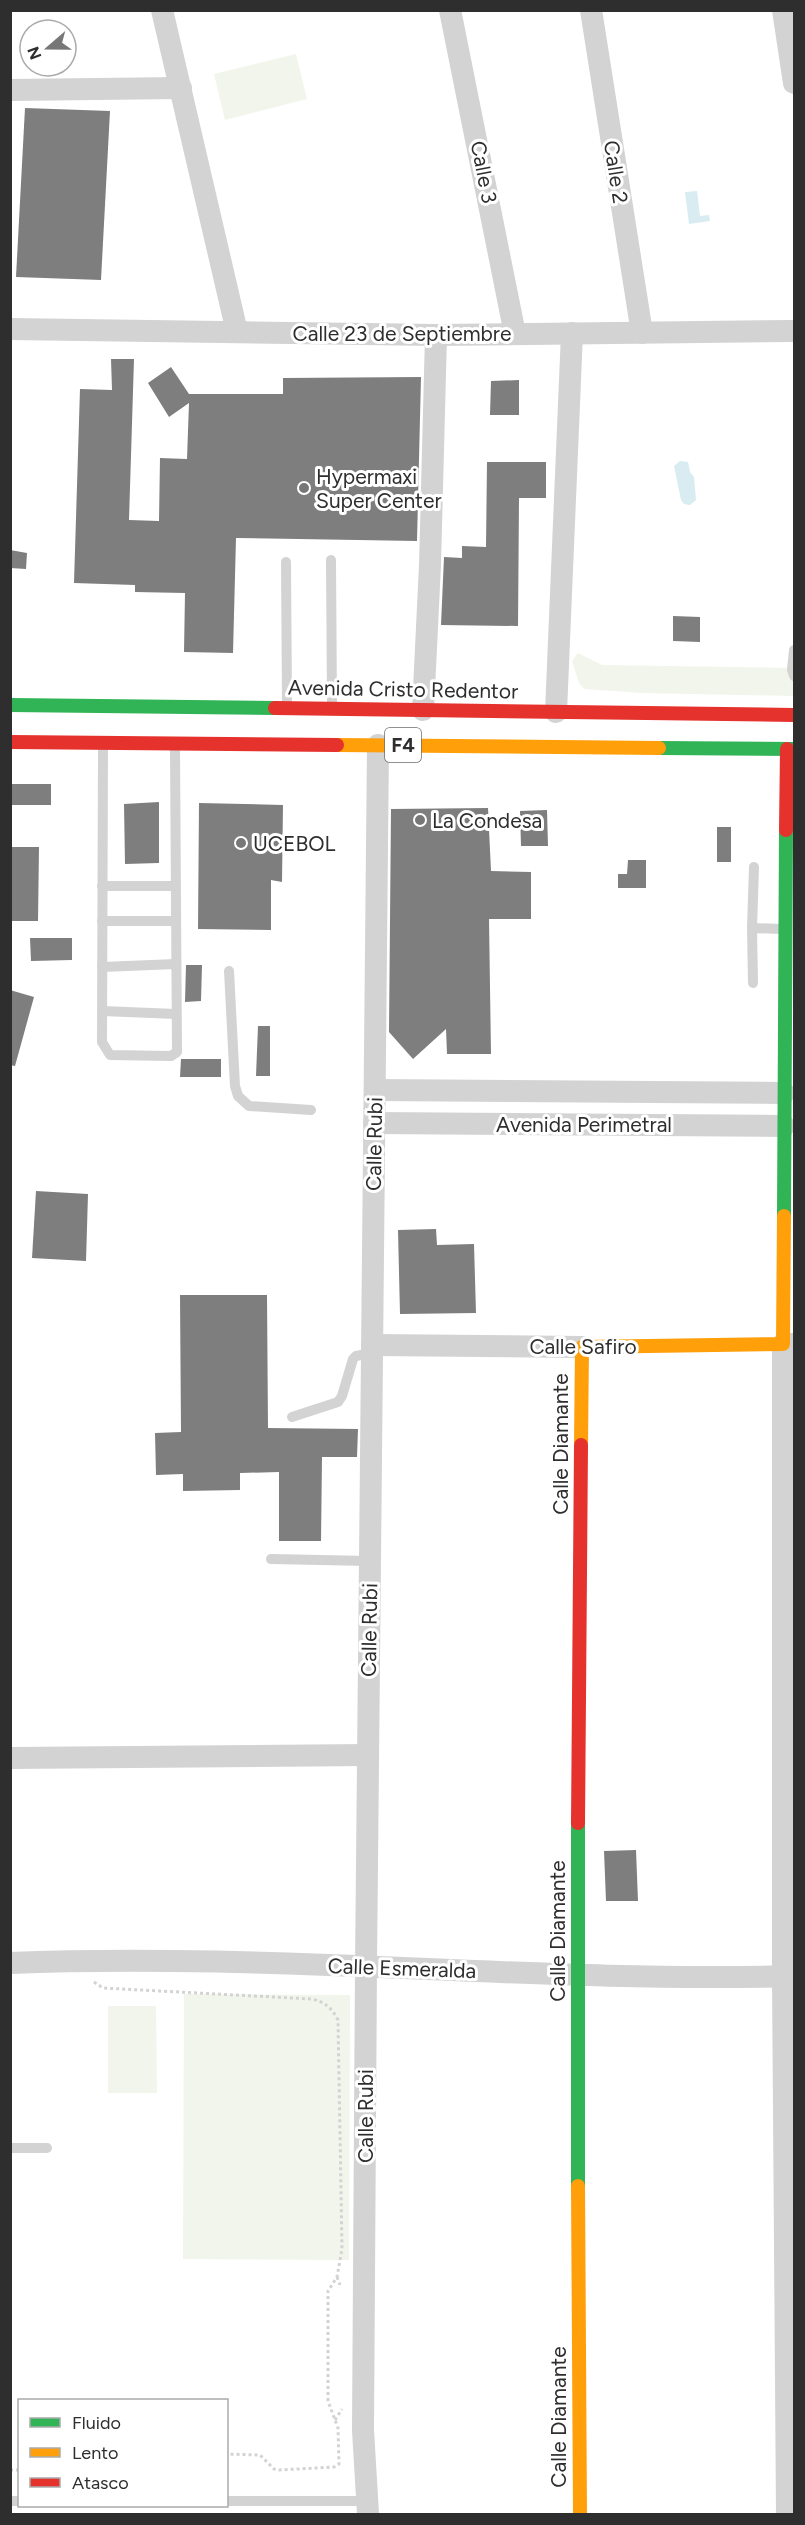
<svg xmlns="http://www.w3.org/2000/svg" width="805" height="2525" font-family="Figtree,sans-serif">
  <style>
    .green { fill: #f2f5eb }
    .water { fill: #d8ecf2 }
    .building { fill: #7e7e7e }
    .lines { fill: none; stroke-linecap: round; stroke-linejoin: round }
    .path { stroke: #d3d3d3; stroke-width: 3; stroke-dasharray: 3 3; stroke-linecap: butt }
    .lane { stroke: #d3d3d3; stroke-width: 10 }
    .street { stroke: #d3d3d3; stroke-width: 22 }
    .fast { stroke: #30b455; stroke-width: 14 }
    .slow { stroke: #ff9f0a; stroke-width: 14 }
    .jam { stroke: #e5322d; stroke-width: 14 }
    .poi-dot { fill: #777; stroke: #fff; stroke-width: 2 }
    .labels { text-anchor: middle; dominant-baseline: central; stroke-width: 6; stroke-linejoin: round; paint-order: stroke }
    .shield { fill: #fff; stroke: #6d6d6d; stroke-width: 1.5 }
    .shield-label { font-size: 20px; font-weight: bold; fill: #2e2e2e }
    .street-label { font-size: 21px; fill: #2e2e2e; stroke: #fff }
    .poi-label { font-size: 21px; fill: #2e2e2e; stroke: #fff; text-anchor: start }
  </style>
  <rect width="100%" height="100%" fill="#fff"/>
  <g class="green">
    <polygon points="296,54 307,99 225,120 214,74"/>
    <polygon points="578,653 602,665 794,668 794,696 644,693 584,689 579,683 572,661"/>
    <polygon points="184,1994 350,1995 349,2260 183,2259"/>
    <polygon points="108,2006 156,2006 157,2093 108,2093"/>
  </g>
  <g class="water">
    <polygon points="697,191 700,216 709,215 710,221 689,224 685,192"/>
    <polygon points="680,461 688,462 690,472 694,477 696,500 690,505 684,504 681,500 674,466"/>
  </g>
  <g class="building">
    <polygon points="25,108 110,111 101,280 16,277"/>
    <polygon points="111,359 134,359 129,520 159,521 160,458 187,459 189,403 169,417 148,383 171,367 189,394 283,394 283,378 421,377 417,541 236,538 233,653 184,652 185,593 135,592 135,585 74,583 80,389 112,390"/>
    <polygon points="519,380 519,415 490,415 491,381"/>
    <polygon points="487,462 546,462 546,498 519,498 518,626 441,625 444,557 462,558 462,546 486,547"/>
    <polygon points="10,550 27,553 26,569 10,568"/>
    <polygon points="673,616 700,617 700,642 673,641"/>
    <rect x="10" y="784" width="41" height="21"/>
    <polygon points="159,802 159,863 125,864 124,804"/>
    <polygon points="199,803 283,805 282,882 271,880 271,930 198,929"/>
    <polygon points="488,808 491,871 531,872 531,919 489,919 491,1054 447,1054 446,1029 413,1059 389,1032 391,809"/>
    <polygon points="547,810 548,846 521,846 520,811"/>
    <rect x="717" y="827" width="14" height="35"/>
    <polygon points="10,847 39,847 38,921 10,921"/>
    <polygon points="628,860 646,860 646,888 618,888 618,874 627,874"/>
    <polygon points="30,938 72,938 72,960 31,961"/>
    <polygon points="186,965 202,965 201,1001 185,1002"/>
    <polygon points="10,990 34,997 15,1066 10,1065"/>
    <polygon points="258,1026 270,1026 270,1076 256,1076"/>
    <polygon points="181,1059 221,1059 221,1077 180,1077"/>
    <polygon points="36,1191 88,1194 86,1261 32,1258"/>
    <polygon points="436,1229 437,1245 474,1244 476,1313 400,1314 398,1230"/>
    <polygon points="180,1295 267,1295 268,1428 358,1429 357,1457 322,1457 321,1541 279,1541 279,1472 240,1473 240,1490 183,1491 183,1474 156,1475 155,1433 181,1432"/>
    <polygon points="636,1850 638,1901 606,1901 604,1851"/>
  </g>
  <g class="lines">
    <g class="path">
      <path d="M94 1982 103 1988 311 1999C324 2001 332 2008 338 2020L342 2249 337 2277 328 2291V2401L338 2428 339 2464 334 2467 279 2470 274 2469 260 2455 226 2454"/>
      <polyline points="337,2277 340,2285"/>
      <polyline points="335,2420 342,2409"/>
      <polyline points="10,2470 20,2470"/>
    </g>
    <g class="lane">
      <polyline points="331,560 332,707"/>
      <polyline points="286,562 287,706"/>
      <polyline points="794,650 792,670 794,676"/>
      <polyline points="103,746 102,1042 110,1055 171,1056 177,1052 175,748"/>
      <polyline points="102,886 175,886"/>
      <polyline points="102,921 176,921"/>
      <polyline points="752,928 754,867"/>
      <polyline points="102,967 176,964"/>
      <polyline points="229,971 235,1086 238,1096 249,1106 311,1110"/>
      <polyline points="753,983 752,928 782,929"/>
      <polyline points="102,1011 176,1014"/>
      <polyline points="292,1417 338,1402 342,1396 353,1359 356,1356 372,1353"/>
      <polyline points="271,1559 370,1561"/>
      <polyline points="10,2148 47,2148"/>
      <polyline points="10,2501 20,2501"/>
      <polyline points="226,2501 366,2501"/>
    </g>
    <g class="street">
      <polyline points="162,10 237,332"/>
      <polyline points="450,10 515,334"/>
      <polyline points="591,10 642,333"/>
      <polyline points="783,10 794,83"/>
      <polyline points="10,90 181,88"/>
      <polyline points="10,329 436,335 794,331"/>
      <polyline points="423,710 430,565 436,335"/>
      <polyline points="556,712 572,333"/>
      <polyline points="375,1090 784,1093"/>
      <polyline points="374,1123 784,1126"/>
      <polyline points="372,1345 582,1347"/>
      <polyline points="10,1758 368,1755"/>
      <path d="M10 1963C272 1952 533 1983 794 1976"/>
      <polyline points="368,2514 363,2430 366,1966 378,745"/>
      <polyline points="787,2514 783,1976 783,1344 794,1344"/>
    </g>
    <g class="fast">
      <polyline points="10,705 275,708"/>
      <polyline points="659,748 794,749"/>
      <polyline points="784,1216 786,830"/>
      <polyline points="578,2186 578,1823"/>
    </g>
    <g class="slow">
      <polyline points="337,745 659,748"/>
      <polyline points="581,1445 582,1347 783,1344 784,1216"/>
      <polyline points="578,2186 580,2514"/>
    </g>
    <g class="jam">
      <polyline points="275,708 794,715"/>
      <polyline points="10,742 337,745"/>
      <polyline points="786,830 787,749"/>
      <polyline points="578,1823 581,1445"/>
    </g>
  </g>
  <g class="poi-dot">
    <circle cx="304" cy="488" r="6"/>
    <circle cx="420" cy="820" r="6"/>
    <circle cx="241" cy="843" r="6"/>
  </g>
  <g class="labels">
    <rect class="shield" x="385" y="728" width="36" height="34" rx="4.5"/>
    <g class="shield-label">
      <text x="403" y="745">F4</text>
    </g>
    <g class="street-label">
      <text transform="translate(484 172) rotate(79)">Calle 3</text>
      <text transform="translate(616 172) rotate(81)">Calle 2</text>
      <text x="402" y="333">Calle 23 de Septiembre</text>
      <text transform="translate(403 689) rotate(1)">Avenida Cristo Redentor</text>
      <text x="584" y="1124">Avenida Perimetral</text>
      <text transform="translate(374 1144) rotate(-89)">Calle Rubi</text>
      <text x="583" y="1346">Calle Safiro</text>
      <text transform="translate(560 1444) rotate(-90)">Calle Diamante</text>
      <text transform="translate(369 1630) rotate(-89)">Calle Rubi</text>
      <text transform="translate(557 1931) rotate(-90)">Calle Diamante</text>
      <text transform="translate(402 1968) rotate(2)">Calle Esmeralda</text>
      <text transform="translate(365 2116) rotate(-90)">Calle Rubi</text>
      <text transform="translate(558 2417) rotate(-90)">Calle Diamante</text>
    </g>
    <g class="poi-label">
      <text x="316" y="476">Hypermaxi<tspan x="316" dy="24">Super Center</tspan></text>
      <text x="432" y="820">La Condesa</text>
      <text x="253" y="843">UCEBOL</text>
    </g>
  </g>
  <rect width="805" height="2525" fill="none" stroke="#2e2e2e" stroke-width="24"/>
  <rect x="18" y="2399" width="210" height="108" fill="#ffffff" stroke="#ababab" stroke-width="1.5"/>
  <rect x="30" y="2418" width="30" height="9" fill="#30b455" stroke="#ababab" stroke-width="1.5"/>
  <text x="72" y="2429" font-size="18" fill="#2e2e2e">Fluido</text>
  <rect x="30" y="2448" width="30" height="9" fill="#ff9f0a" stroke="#ababab" stroke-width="1.5"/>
  <text x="72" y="2459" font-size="18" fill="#2e2e2e">Lento</text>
  <rect x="30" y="2478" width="30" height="9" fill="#e5322d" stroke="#ababab" stroke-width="1.5"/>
  <text x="72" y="2489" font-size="18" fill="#2e2e2e">Atasco</text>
  <g transform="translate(48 48) rotate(250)"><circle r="28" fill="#ffffff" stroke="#ababab" stroke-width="1.5"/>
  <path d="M0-4.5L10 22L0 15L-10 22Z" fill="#777777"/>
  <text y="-9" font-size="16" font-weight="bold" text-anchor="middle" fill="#2e2e2e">N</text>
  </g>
</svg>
